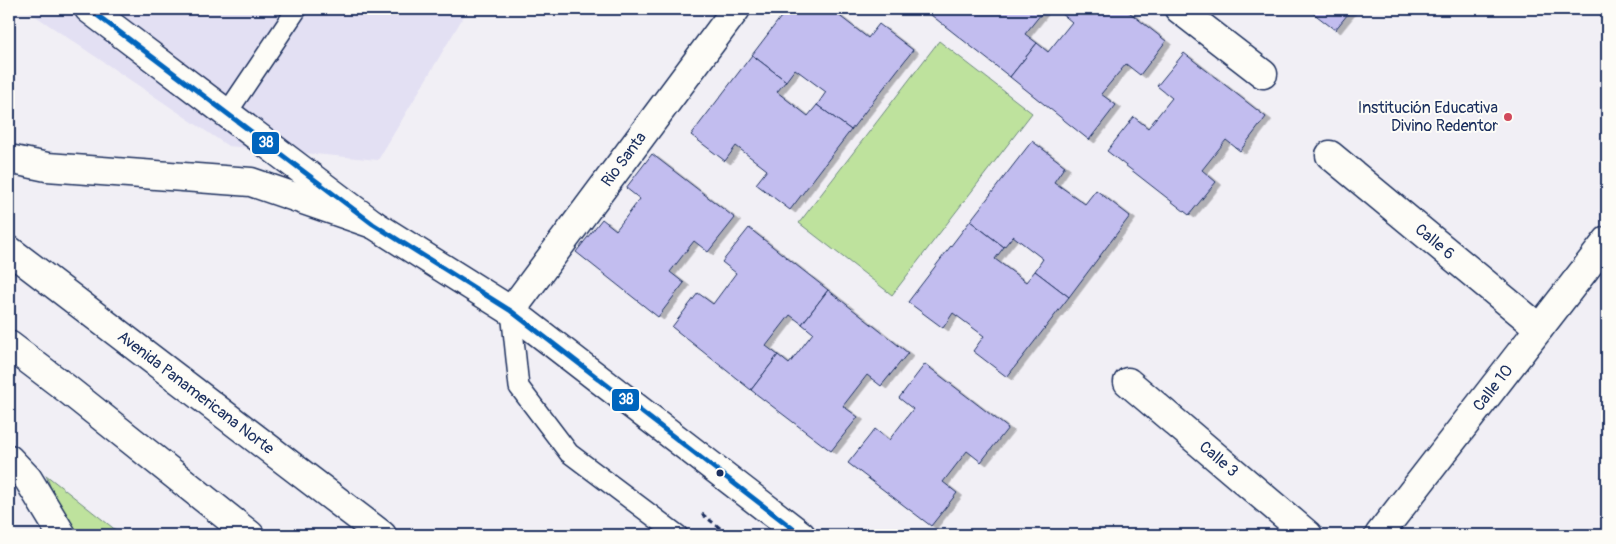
<svg xmlns="http://www.w3.org/2000/svg" width="1616" height="544" font-family="Pangolin,sans-serif">
  <style>
    .built { fill: #e3e0f3 }
    .green { fill: #bee29d; stroke: #6c887e }
    .building { fill: #c2bdef; stroke: #1b2f5e; filter: url(#shadow) }
    .lines { fill: none; stroke-linecap: round; stroke-linejoin: round }
    .service-casing { stroke: #1b2f5e; stroke-width: 22 }
    .minor-casing { stroke: #1b2f5e; stroke-width: 31 }
    .secondary-casing { stroke: #1b2f5e; stroke-width: 31 }
    .motorway-casing { stroke: #1b2f5e; stroke-width: 31 }
    .path { stroke: #1b2f5e; stroke-width: 3; stroke-dasharray: 5 4; stroke-linecap: butt }
    .service { stroke: #fdfcf7; stroke-width: 19 }
    .minor { stroke: #fdfcf7; stroke-width: 28 }
    .secondary { stroke: #fdfcf7; stroke-width: 28 }
    .motorway { stroke: #fdfcf7; stroke-width: 28 }
    .bus-1-casing { stroke: #fdfcf7; stroke-width: 9 }
    .bus-1 { stroke: #0065bd; stroke-width: 5 }
    .poi-dot { fill: #d1495b; stroke: #fdfcf7; stroke-width: 2 }
    .bus-dot { fill: #1b2f5e; stroke: #fdfcf7; stroke-width: 2 }
    .labels { text-anchor: middle; dominant-baseline: central; stroke-width: 4; stroke-linejoin: round; paint-order: stroke }
    .poi-label { font-size: 16px; fill: #1b2f5e; stroke: #fdfcf7; text-anchor: end }
    .street-label { font-size: 16px; fill: #1b2f5e; stroke: #fdfcf7 }
    .line-badge { stroke: #fdfcf7; stroke-width: 2 }
    .badge-label { font-size: 14px; text-anchor: middle; font-weight: bold; fill: #fff }
  </style>
  <defs>
    <filter id="shadow"><feDropShadow dx="5.5" dy="3" stdDeviation="0" flood-color="#0004"/></filter>
  </defs>
  <rect width="100%" height="100%" fill="#f1eff5"/>
  <filter id="ink" filterUnits="userSpaceOnUse"><feTurbulence type="fractalNoise" baseFrequency=".02" numOctaves="2"/><feDisplacementMap in="SourceGraphic" scale="10" xChannelSelector="R" yChannelSelector="G"/><feConvolveMatrix kernelMatrix="1 2 1 2 8 2 1 2 1" color-interpolation-filters="sRGB"/></filter>
  <g filter="url(#ink)">
    <polygon class="built" points="25,9 468,9 378,160 228,146"/>
    <g class="green">
      <polygon points="939,41 1032,113 892,295 799,223"/>
      <polygon points="46,475 122,535 68,535"/>
    </g>
    <g class="building">
      <polygon points="787,9 841,9 837,14 868,38 879,24 913,50 851,130 817,105 826,92 795,69 786,81 752,55"/>
      <polygon points="936,9 1045,9 1025,34 1037,43 1010,77 931,15"/>
      <polygon points="1064,9 1125,9 1166,41 1140,75 1126,64 1101,94 1116,105 1089,140 1010,77 1037,43 1048,52 1072,22 1061,13"/>
      <polygon points="1308,9 1352,9 1335,30"/>
      <polygon points="1184,53 1266,117 1240,151 1226,140 1202,170 1216,182 1189,215 1107,151 1134,117 1148,128 1172,98 1157,86"/>
      <polygon points="752,55 786,81 777,92 808,116 817,105 851,130 790,210 756,184 767,170 736,146 725,161 691,135"/>
      <polygon points="1032,141 1065,166 1054,182 1085,204 1096,190 1130,216 1069,297 1035,271 1043,259 1013,236 1004,247 970,221"/>
      <polygon points="652,154 735,218 708,252 694,241 670,272 684,283 658,317 576,252 602,219 616,230 640,199 626,188"/>
      <polygon points="970,221 1004,247 995,259 1026,282 1035,271 1069,297 1007,377 973,351 984,336 953,313 943,328 908,302"/>
      <polygon points="749,228 828,290 802,324 790,315 766,346 778,355 751,390 672,327 698,293 713,304 736,273 722,262"/>
      <polygon points="828,290 908,353 881,386 867,375 843,406 858,417 831,451 751,390 778,355 789,364 813,333 802,324"/>
      <polygon points="925,364 1008,428 981,462 967,451 943,482 957,493 931,526 848,463 875,429 889,440 913,409 899,398"/>
    </g>
    <g class="lines">
      <g class="service-casing">
        <g id="service">
          <polyline points="227,113 297,9"/>
          <polyline points="511,311 519,387 569,453 678,535"/>
        </g>
      </g>
      <g class="minor-casing">
        <g id="minor">
          <polyline points="1179,9 1263,74"/>
          <path id="s1" d="M1330 155 1539 328"/>
          <path id="s2" d="M511 311 736 9"/>
          <path id="s3" d="M1128 382 1308 535"/>
          <path id="s4" d="M1379 535 1607 241"/>
        </g>
      </g>
      <g class="secondary-casing">
        <g id="secondary">
          <polyline points="89,9 373,224 511,311 801,535"/>
          <polyline points="9,459 28,479 62,535"/>
        </g>
      </g>
      <g class="motorway-casing">
        <g id="motorway">
          <polyline points="9,159 47,167 251,182 373,224"/>
          <path id="s5" d="M9 250 382 535"/>
          <polyline points="9,345 67,389 250,535"/>
        </g>
      </g>
      <polyline class="path" points="702,514 729,535"/>
      <use href="#service" class="service"/>
      <use href="#minor" class="minor"/>
      <use href="#secondary" class="secondary"/>
      <use href="#motorway" class="motorway"/>
      <g class="bus-1-casing">
        <polyline id="bus-1" points="89,9 373,224 511,311 801,535"/>
      </g>
      <use href="#bus-1" class="bus-1"/>
    </g>
  </g>
  <circle class="poi-dot" cx="1508" cy="117" r="5"/>
  <circle class="bus-dot" cx="720" cy="473" r="4.5"/>
  <g class="labels">
    <g class="poi-label">
      <text x="1498" y="108">Institución Educativa<tspan x="1498" dy="18">Divino Redentor</tspan></text>
    </g>
    <g class="street-label">
      <text stroke="none"><textPath href="#s2" startOffset="189">Rio Santa</textPath></text>
      <text stroke="none"><textPath href="#s1" startOffset="136">Calle 6</textPath></text>
      <text stroke="none"><textPath href="#s4" startOffset="186">Calle 10</textPath></text>
      <text stroke="none"><textPath href="#s5" startOffset="235">Avenida Panamericana Norte</textPath></text>
      <text stroke="none"><textPath href="#s3" startOffset="119">Calle 3</textPath></text>
    </g>
  </g>
  <g class="line-badge">
    <rect x="251" y="131" width="29" height="24" rx="5" fill="#0065bd"/>
    <rect x="611" y="388" width="29" height="24" rx="5" fill="#0065bd"/>
  </g>
  <g class="badge-label">
    <text x="266" y="147">38</text>
    <text x="626" y="404">38</text>
  </g>
  <rect width="1616" height="544" fill="none" stroke="#fdfcf7" stroke-width="30"/>
  <rect x="15" y="15" width="1586" height="514" fill="none" stroke="#1b2f5e" stroke-width="2" filter="url(#ink)"/>
</svg>
